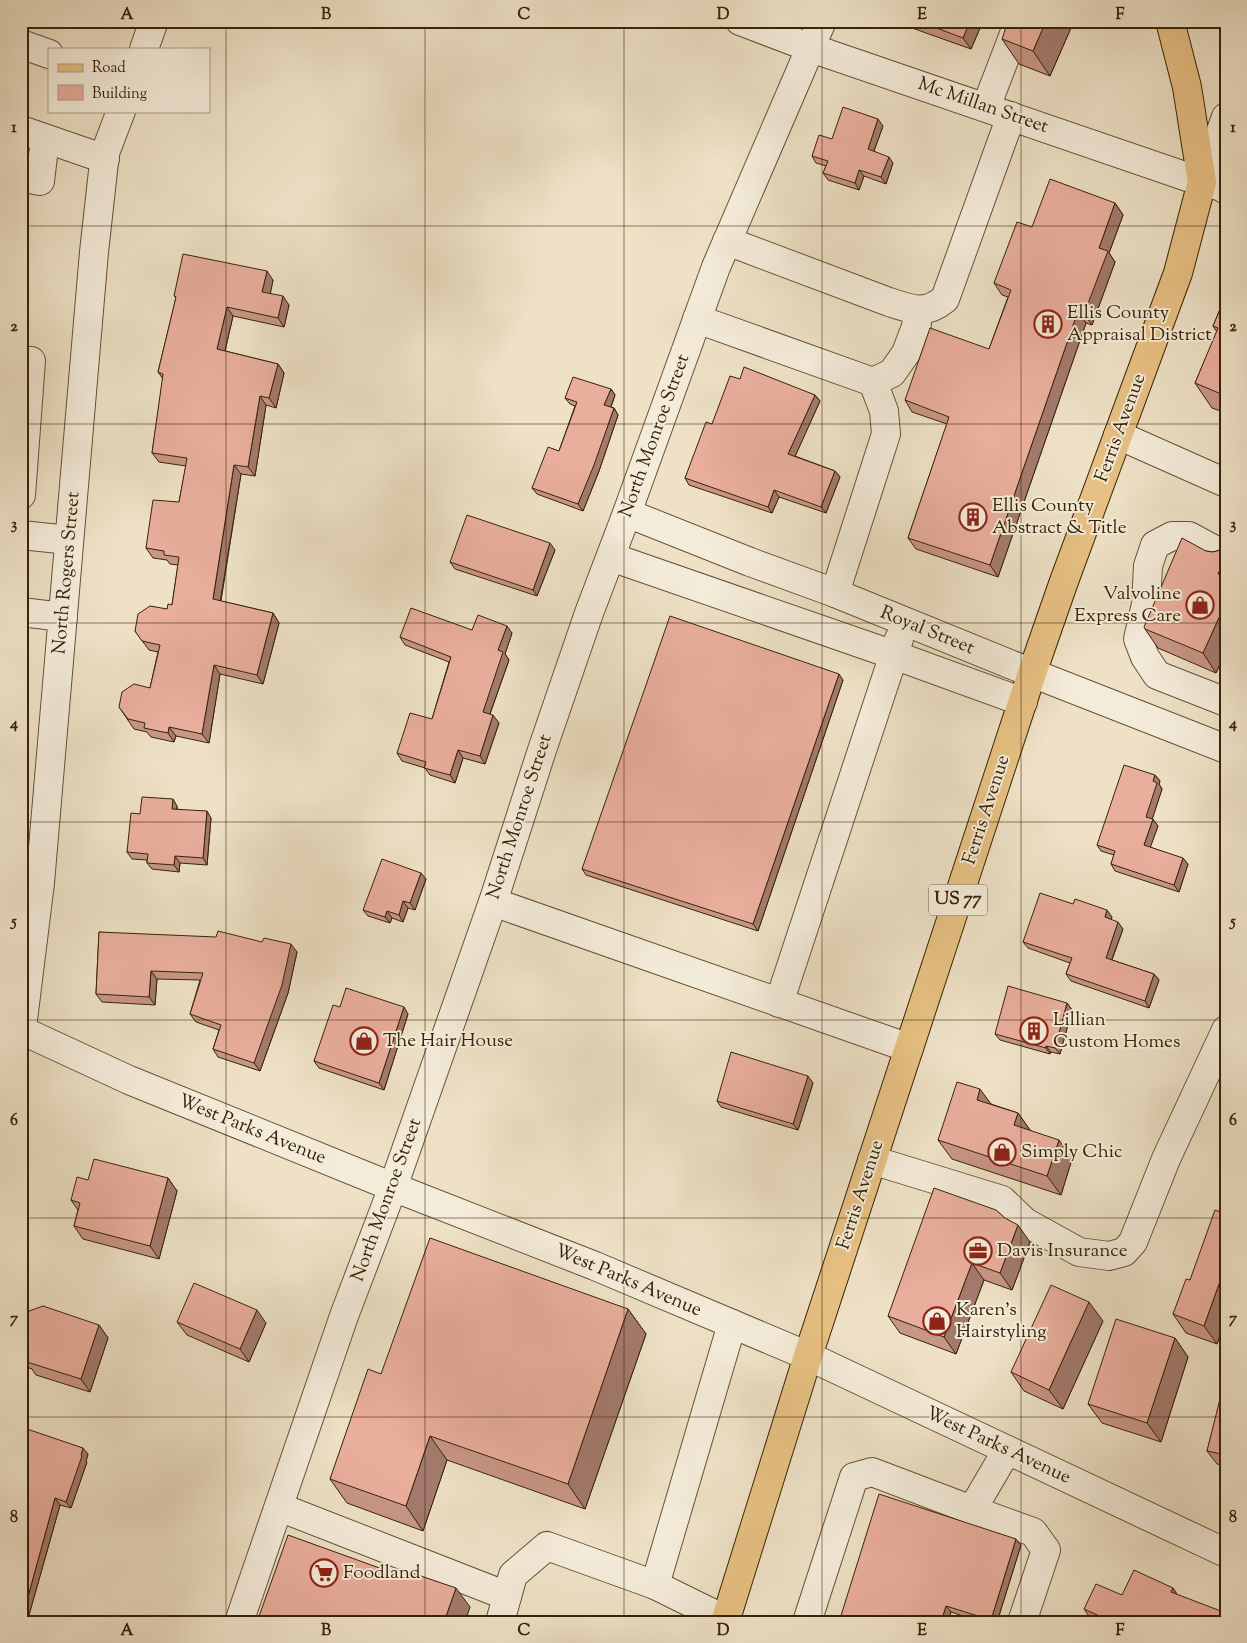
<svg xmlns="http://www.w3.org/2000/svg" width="1247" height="1643" font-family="'Sorts Mill Goudy',serif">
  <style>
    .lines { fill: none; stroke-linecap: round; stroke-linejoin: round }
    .minor-casing { stroke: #665235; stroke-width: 30 }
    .major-casing { stroke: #382305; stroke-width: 30 }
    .minor { stroke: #f4ecda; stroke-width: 28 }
    .major { stroke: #e7c083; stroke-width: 28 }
    .wall { fill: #c89686; stroke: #382305 }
    .shaded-wall { fill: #a37a6d; stroke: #382305 }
    .building { fill: #e9ae9c; stroke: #382305 }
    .grid { fill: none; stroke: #382305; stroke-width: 1; stroke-opacity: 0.55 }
    .labels { text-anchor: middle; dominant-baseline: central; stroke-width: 4; stroke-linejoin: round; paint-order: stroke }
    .shield { fill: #f4ecda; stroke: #705f45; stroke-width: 1 }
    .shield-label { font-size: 18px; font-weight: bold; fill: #382305 }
    .street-label { font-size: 19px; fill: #382305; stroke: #f4ecda }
    .poi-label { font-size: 19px; fill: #382305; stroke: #f4ecda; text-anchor: start }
    .neatline { fill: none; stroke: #382305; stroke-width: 2 }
    .grid-label { font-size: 16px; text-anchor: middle; font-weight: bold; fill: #382305 }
  </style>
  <rect width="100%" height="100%" fill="#eee1c6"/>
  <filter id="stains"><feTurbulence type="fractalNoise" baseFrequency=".004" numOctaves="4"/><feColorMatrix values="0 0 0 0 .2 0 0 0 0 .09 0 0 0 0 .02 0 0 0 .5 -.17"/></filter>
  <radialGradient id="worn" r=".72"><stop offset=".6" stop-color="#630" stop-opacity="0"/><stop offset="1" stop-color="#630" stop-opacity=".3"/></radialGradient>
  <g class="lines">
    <g class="minor-casing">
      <g id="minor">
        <polyline points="740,21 811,48 1202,182 1222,187 1226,190"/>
        <polyline points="21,44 49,54"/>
        <polyline points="144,49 154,21"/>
        <polyline points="986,107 1019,21"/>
        <polyline points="21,130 105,159"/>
        <polyline points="21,177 40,181 45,139"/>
        <polyline points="1202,182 1226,117"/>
        <path d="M727 241 889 302C912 309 924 316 945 299L1011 116"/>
        <polyline points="697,319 873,382 884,411 886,434 835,593"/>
        <polyline points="873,382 892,373 906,353 917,324 915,310"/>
        <polyline points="1118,435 1226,483"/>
        <polyline points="21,495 31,361"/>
        <polyline points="627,513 750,562 835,593 1032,673 1226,749"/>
        <polyline points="21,535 69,540"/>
        <polyline points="1226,556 1189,536 1172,536 1155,545 1148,566 1146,604 1138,639 1145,657 1157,675 1226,702"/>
        <polyline points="611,557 894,655 1023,702"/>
        <polyline points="21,612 63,617"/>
        <polyline points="493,902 909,1048"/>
        <polyline points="779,1003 899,639"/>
        <polyline points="21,1030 129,1080 393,1187 595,1266 808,1356 1226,1553"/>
        <polyline points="21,1036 40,883 94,252 105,153 121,111"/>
        <polyline points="872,1160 1002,1200 1025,1222 1079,1252 1109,1256 1124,1252 1133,1242 1166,1159 1226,1030"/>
        <polyline points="279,1507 507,1596"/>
        <polyline points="972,1510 1033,1532 1046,1550 1022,1622"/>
        <polyline points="726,1620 655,1585 732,1324"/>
        <polyline points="239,1622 344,1316 393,1187 493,902 542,750 589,613 627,513 716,267 822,21"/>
        <polyline points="500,1622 513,1575 547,1546 655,1585"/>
        <polyline points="807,1622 854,1477 872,1472 972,1510 1007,1450"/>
      </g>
    </g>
    <g class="major-casing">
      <polyline id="major" points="725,1622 808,1356 1032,673 1063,584 1178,273 1202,182 1187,87 1170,21"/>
    </g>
    <use href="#minor" class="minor"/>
    <use href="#major" class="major"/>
  </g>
  <g class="wall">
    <polygon points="887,21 983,21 971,49 898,23 897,25"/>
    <polygon points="1074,21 1050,76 1019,64 1002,39"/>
    <polygon points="883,126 874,151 893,163 886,184 864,176 859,190 828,180 823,173 826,166 816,163 812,156 832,139"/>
    <polygon points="1115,203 1123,215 1109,253 1115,262 1092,325 1086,323 998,577 916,549 908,538 947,424 912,412 905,400 989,349 1008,297 1002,295 994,283 1032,227"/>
    <polygon points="273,280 270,293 289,305 284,327 233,316 225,351 278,364 284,373 276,408 266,405 255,476 241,474 221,601 273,613 279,623 263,684 220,674 209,743 176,736 174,742 151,737 147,732 134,729 119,707 150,688 158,652 149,650 135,631 172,605 178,565 170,564 167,560 153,558 146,548 179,502 186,466 159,462 152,453 163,379 158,372 176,298 174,296"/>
    <polygon points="1226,295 1226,413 1212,408 1195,383 1217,332 1213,326"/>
    <polygon points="740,379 815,395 820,401 795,456 835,471 840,477 826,513 779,497 772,513 689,485 685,478 712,424"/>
    <polygon points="611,389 615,395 611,407 614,408 618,415 599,471 583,511 537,494 532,488 559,451 575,406 570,404 565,398"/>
    <polygon points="1226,548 1226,651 1216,673 1158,648 1145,629 1206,551 1213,552"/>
    <polygon points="555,550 537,596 455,569 450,562"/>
    <polygon points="472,630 512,633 505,654 509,660 490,714 499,723 485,764 463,758 455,783 430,775 425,768 402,761 397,753 432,719 449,662 405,645 400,637"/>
    <polygon points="843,680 758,931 586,875 582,869"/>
    <polygon points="1155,775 1160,781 1159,784 1162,789 1152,819 1158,826 1150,847 1188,864 1179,892 1115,871 1111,864 1114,855 1101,851 1097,845"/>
    <polygon points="177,806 177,809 211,818 207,865 180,863 179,872 152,869 147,863 147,860 132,859 127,852 140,814"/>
    <polygon points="426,879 415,910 408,908 403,922 392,918 390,923 368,916 363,910"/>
    <polygon points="1112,917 1111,920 1123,929 1112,960 1154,974 1159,980 1149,1008 1071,981 1066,974 1070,963 1028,948 1023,942"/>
    <polygon points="99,932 297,952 288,993 260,1071 218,1057 213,1049 219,1030 196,1022 190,1014 200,980 157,979 155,1005 102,1002 96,994"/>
    <polygon points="1067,1003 1072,1010 1060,1054 1051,1052 1050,1054 1000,1040 995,1034"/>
    <polygon points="340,1007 408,1014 384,1090 319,1068 314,1061"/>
    <polygon points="813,1083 798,1130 721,1107 717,1101"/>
    <polygon points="991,1104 1018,1113 1030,1130 1072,1159 1061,1195 952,1159 938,1140"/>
    <polygon points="168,1178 177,1191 159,1259 83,1239 74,1226 78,1210 71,1200 88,1180"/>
    <polygon points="996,1210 1030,1242 1012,1290 984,1280 956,1354 900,1333 888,1316"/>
    <polygon points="1226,1214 1226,1319 1217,1344 1186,1333 1173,1314 1190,1280"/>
    <polygon points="628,1309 646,1334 585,1509 447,1460 423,1531 347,1503 330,1479 381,1374"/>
    <polygon points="21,1314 99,1325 108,1338 90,1392 36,1375 32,1369 21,1365"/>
    <polygon points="1103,1321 1063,1409 1024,1391 1011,1372"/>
    <polygon points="177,1322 266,1323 249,1362 187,1335"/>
    <polygon points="1175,1338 1188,1357 1161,1442 1102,1423 1088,1404"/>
    <polygon points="1226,1380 1226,1466 1217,1464 1207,1451"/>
    <polygon points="21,1427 88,1454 86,1461 87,1462 71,1508 60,1505 27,1622 21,1620 21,1509 24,1500 21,1500"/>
    <polygon points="1021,1545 997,1622 981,1622 951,1612 948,1622 839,1622"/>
    <polygon points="1173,1588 1177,1595 1226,1622 1093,1622 1084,1609"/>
  </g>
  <g class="shaded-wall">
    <polygon points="894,21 897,21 898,23 897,25"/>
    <polygon points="970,21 983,21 971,49 963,38"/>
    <polygon points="1046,21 1074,21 1050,76 1033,51"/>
    <polygon points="878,119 883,126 872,156 868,149"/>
    <polygon points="889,157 893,163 886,184 881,177"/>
    <polygon points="859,170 864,176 859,190 855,183"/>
    <polygon points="1115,203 1123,215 1109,253 1115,262 1092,325 1084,314 1099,248"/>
    <polygon points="267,271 273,280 269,301 262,292"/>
    <polygon points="283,296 289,305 284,327 278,318"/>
    <polygon points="227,307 233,316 223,359 217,349"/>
    <polygon points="1078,311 1086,323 998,577 990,565"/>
    <polygon points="278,364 284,373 276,408 269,398"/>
    <polygon points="611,389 615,395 609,412 604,405"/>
    <polygon points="815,395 820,401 793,461 788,454"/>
    <polygon points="260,396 266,405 255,476 248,467"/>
    <polygon points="614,408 618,415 599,471 583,511 578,504"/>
    <polygon points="234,465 241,474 219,609 213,599"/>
    <polygon points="835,471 840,477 826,513 821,507"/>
    <polygon points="774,490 779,497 772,513 768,507"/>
    <polygon points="550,543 555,550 537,596 533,590"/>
    <polygon points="1226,555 1226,585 1218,574"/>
    <polygon points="1226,602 1226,651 1216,673 1203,653"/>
    <polygon points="273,613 279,623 263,684 257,675"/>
    <polygon points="507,626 512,633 505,654 509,660 488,719 483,712 498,650"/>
    <polygon points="214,665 220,674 209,743 202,734"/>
    <polygon points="839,674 843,680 758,931 753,924"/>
    <polygon points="493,715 499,723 485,764 480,756"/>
    <polygon points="169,727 176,736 174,742 168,733"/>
    <polygon points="458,750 463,758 455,783 450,775"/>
    <polygon points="1155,775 1160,781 1159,784 1162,789 1151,823 1146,817 1153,781"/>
    <polygon points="173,799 177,806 176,816 172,809"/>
    <polygon points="207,811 211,818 207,865 203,858"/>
    <polygon points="1153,819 1158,826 1149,851 1144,845"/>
    <polygon points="175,856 180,863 179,872 174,865"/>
    <polygon points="1183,858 1188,864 1179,892 1174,885"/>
    <polygon points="421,873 426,879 415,910 410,903"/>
    <polygon points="403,901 408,908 403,922 399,915"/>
    <polygon points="1107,910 1112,917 1109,924 1105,917"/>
    <polygon points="387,911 392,918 390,923 385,917"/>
    <polygon points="1118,922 1123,929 1110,964 1106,958"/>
    <polygon points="291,944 297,952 288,993 260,1071 254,1063"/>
    <polygon points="151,971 157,979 155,1005 149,997"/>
    <polygon points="1154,974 1159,980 1149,1008 1145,1001"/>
    <polygon points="1067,1003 1072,1010 1060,1054 1055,1048"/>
    <polygon points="404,1007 408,1014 384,1090 379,1083"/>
    <polygon points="1046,1046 1051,1052 1050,1054 1046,1048"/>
    <polygon points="808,1076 813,1083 798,1130 793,1124"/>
    <polygon points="980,1089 994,1108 977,1100"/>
    <polygon points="1018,1113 1032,1133 1014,1125"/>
    <polygon points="1059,1140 1072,1159 1061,1195 1047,1176"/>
    <polygon points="168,1178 177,1191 159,1259 150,1246"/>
    <polygon points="1018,1225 1030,1242 1012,1290 1000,1273"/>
    <polygon points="972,1263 984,1280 956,1354 944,1337"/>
    <polygon points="1224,1270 1226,1272 1226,1319 1217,1344 1204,1326"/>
    <polygon points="1089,1302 1103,1321 1063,1409 1049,1390"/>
    <polygon points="628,1309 646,1334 585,1509 568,1484"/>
    <polygon points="257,1310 266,1323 249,1362 240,1349"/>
    <polygon points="99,1325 108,1338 90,1392 81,1379"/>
    <polygon points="1175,1338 1188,1357 1161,1442 1147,1423"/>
    <polygon points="430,1436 447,1460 423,1531 406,1506"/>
    <polygon points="83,1448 88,1454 86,1461 87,1462 71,1508 66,1502"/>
    <polygon points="55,1498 60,1505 27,1622 23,1615"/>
    <polygon points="1016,1539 1021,1545 997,1622 992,1622 991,1620"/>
    <polygon points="456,1588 470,1607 465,1622 444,1622"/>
    <polygon points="1173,1588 1185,1606 1171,1592"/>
    <polygon points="946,1606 951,1612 948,1622 941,1622"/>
  </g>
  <g class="building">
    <polygon points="918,21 970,21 963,38"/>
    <polygon points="1008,21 1046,21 1033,51 1002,39"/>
    <polygon points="843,107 878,119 868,149 889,157 881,177 859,170 855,183 823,173 828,161 812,156 819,135 832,139"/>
    <polygon points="1050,179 1115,203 1099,248 1108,251 1084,314 1078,311 990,565 908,538 949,417 905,400 930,328 989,349 1011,290 994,283 1017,222 1032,227"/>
    <polygon points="183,254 267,271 262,292 283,296 278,318 227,307 217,349 278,364 269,398 260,396 248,467 234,465 213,599 273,613 257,675 214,665 202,734 169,727 168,733 144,728 145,723 128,719 119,707 122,692 134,684 150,688 160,645 142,641 135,631 138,614 150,606 167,609 168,604 172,605 179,557 164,555 164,551 146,548 153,500 179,502 187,458 152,453 163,374 158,372 176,297 174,296"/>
    <polygon points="1226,295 1226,396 1195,383 1218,328 1213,326"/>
    <polygon points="744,367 815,395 788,454 835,471 821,507 774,490 768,507 685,478 706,422 712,424 730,376 740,379"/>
    <polygon points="573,377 611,389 604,405 614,408 594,465 578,504 532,488 548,447 559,451 577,402 565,398"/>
    <polygon points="467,515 550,543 533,590 450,562"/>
    <polygon points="1182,538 1206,551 1213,552 1220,550 1224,547 1226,548 1226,555 1218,574 1226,577 1226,602 1203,653 1145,629 1144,627"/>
    <polygon points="411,608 472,630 478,615 507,626 498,650 503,652 483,712 493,715 480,756 458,750 450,775 424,768 426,762 397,753 410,713 432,719 451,657 400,637"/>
    <polygon points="670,616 839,674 753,924 582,869"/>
    <polygon points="1124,765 1155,775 1153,781 1157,783 1146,817 1153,819 1144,845 1183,858 1174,885 1111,864 1115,851 1097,845"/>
    <polygon points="142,797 173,799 172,809 207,811 203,858 175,856 174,865 147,863 148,854 127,852 131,813 140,814"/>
    <polygon points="382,859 421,873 410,903 403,901 399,915 387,911 385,917 363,910"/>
    <polygon points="1040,893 1073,904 1075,899 1107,910 1105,917 1118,922 1106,958 1154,974 1145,1001 1066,974 1072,958 1023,942"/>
    <polygon points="218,931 262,942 264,938 291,944 282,985 254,1063 213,1049 221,1025 190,1014 203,973 151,971 149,997 96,994 99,932 216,937"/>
    <polygon points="1008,986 1067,1003 1055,1048 1046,1046 1046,1048 995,1034"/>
    <polygon points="346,988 404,1007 379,1083 314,1061 333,1005 340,1007"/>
    <polygon points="731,1052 808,1076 793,1124 717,1101"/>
    <polygon points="957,1082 980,1089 977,1100 1018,1113 1014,1125 1059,1140 1047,1176 938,1140"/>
    <polygon points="94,1159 168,1178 150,1246 74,1226 80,1203 71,1200 77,1177 88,1180"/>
    <polygon points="934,1188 996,1210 1005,1218 1018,1225 1000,1273 972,1263 944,1337 888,1316"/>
    <polygon points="1215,1210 1226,1214 1226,1271 1224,1270 1204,1326 1173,1314 1186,1279 1190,1280"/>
    <polygon points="430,1238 628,1309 568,1484 430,1436 406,1506 330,1479 368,1369 381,1374"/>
    <polygon points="194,1283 257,1310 240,1349 177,1322"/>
    <polygon points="1051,1285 1089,1302 1049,1390 1011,1372"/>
    <polygon points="43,1306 99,1325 81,1379 27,1362 29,1358 21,1355 21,1314"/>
    <polygon points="1116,1319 1175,1338 1147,1423 1088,1404"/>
    <polygon points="1225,1379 1226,1380 1226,1455 1207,1451"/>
    <polygon points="21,1427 83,1448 81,1455 82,1456 66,1502 55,1498 23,1615 21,1615 21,1509 25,1496 21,1495"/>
    <polygon points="879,1494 1016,1539 991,1620 946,1606 941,1622 839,1622"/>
    <polygon points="288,1535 410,1579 412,1573 456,1588 444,1622 257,1622"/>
    <polygon points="1134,1570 1173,1588 1171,1592 1226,1613 1226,1622 1102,1622 1104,1618 1084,1609 1096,1584 1122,1595"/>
  </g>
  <path class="grid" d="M226 21V1622M425 21V1622M624 21V1622M822 21V1622M1021 21V1622M21 226H1226M21 424H1226M21 623H1226M21 822H1226M21 1020H1226M21 1218H1226M21 1417H1226"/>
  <defs>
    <g id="building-ring" transform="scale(1.4375)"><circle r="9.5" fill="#f4ecda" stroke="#8f2418" stroke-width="1.5"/><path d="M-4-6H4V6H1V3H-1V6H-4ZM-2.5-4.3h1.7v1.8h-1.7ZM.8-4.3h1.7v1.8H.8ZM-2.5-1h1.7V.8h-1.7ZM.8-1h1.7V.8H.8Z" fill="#8f2418"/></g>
    <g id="shop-ring" transform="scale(1.4375)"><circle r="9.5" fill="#f4ecda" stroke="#8f2418" stroke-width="1.5"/><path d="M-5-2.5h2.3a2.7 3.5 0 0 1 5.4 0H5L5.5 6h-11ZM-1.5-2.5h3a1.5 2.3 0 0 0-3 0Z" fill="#8f2418"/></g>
    <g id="office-ring" transform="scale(1.4375)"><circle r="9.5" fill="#f4ecda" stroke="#8f2418" stroke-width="1.5"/><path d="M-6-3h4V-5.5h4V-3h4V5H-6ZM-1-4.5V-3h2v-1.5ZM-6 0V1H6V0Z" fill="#8f2418"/></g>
    <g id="supermarket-ring" transform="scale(1.4375)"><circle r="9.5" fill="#f4ecda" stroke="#8f2418" stroke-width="1.5"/><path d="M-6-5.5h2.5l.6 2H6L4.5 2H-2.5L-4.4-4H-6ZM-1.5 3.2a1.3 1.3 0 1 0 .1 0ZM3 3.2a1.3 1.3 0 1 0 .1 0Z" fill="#8f2418"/></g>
  </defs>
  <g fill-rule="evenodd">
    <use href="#building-ring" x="1048" y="324"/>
    <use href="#building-ring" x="973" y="517"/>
    <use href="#shop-ring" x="1200" y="605"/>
    <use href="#building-ring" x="1034" y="1031"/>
    <use href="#shop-ring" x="364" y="1041"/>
    <use href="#shop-ring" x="1002" y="1152"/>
    <use href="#office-ring" x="978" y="1251"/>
    <use href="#shop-ring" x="937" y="1321"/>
    <use href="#supermarket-ring" x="324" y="1573"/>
  </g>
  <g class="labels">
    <rect class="shield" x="929" y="884.5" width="58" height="31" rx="4"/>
    <g class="shield-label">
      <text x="958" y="900">US 77</text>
    </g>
    <g class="street-label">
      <text transform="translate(983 106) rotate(19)">Mc Millan Street</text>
      <text transform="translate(1121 428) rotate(-70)">Ferris Avenue</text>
      <text transform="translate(655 436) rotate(-70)">North Monroe Street</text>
      <text transform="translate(67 573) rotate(-85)">North Rogers Street</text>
      <text transform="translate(927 631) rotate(22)">Royal Street</text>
      <text transform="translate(987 810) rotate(-72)">Ferris Avenue</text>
      <text transform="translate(520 817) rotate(-72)">North Monroe Street</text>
      <text transform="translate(252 1130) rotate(22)">West Parks Avenue</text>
      <text transform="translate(861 1195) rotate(-72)">Ferris Avenue</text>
      <text transform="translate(387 1200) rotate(-70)">North Monroe Street</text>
      <text transform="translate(628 1281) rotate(23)">West Parks Avenue</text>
      <text transform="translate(998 1446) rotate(25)">West Parks Avenue</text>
    </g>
    <g class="poi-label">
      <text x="1067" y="313">Ellis County<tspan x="1067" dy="22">Appraisal District</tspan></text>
      <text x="992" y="506">Ellis County<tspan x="992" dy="22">Abstract &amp; Title</tspan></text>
      <text x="1181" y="594" text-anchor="end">Valvoline<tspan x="1181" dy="22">Express Care</tspan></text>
      <text x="1053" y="1020">Lillian<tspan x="1053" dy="22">Custom Homes</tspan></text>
      <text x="383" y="1041">The Hair House</text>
      <text x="1021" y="1152">Simply Chic</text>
      <text x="997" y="1251">Davis Insurance</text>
      <text x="956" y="1310">Karen's<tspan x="956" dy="22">Hairstyling</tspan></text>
      <text x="343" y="1573">Foodland</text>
    </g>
  </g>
  <rect width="1247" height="1643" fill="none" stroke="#eee1c6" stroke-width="55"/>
  <rect x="48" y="48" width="162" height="65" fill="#f4ecda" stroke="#a99c85"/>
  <rect x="58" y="64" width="25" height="8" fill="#e7c083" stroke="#a99c85"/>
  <text x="92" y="72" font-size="15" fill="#382305">Road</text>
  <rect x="58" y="85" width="25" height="15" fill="#e9ae9c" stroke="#a99c85"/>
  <text x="92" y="98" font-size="15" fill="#382305">Building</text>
  <rect x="28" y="28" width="1192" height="1588" class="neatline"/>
  <g class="grid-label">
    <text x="127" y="19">A</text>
    <text x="326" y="19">B</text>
    <text x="524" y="19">C</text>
    <text x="723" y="19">D</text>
    <text x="922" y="19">E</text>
    <text x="1120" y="19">F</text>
    <text x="14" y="132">1</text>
    <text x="1233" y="132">1</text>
    <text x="14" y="331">2</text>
    <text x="1233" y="331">2</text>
    <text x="14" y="529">3</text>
    <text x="1233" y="529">3</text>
    <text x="14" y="728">4</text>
    <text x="1233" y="728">4</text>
    <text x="14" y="926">5</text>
    <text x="1233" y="926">5</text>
    <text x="14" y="1125">6</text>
    <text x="1233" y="1125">6</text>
    <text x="14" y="1323">7</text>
    <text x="1233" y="1323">7</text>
    <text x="14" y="1522">8</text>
    <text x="1233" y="1522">8</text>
    <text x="127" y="1635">A</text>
    <text x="326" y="1635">B</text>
    <text x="524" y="1635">C</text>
    <text x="723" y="1635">D</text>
    <text x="922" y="1635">E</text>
    <text x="1120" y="1635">F</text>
  </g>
  <rect width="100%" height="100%" filter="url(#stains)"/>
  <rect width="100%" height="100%" fill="url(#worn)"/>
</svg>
